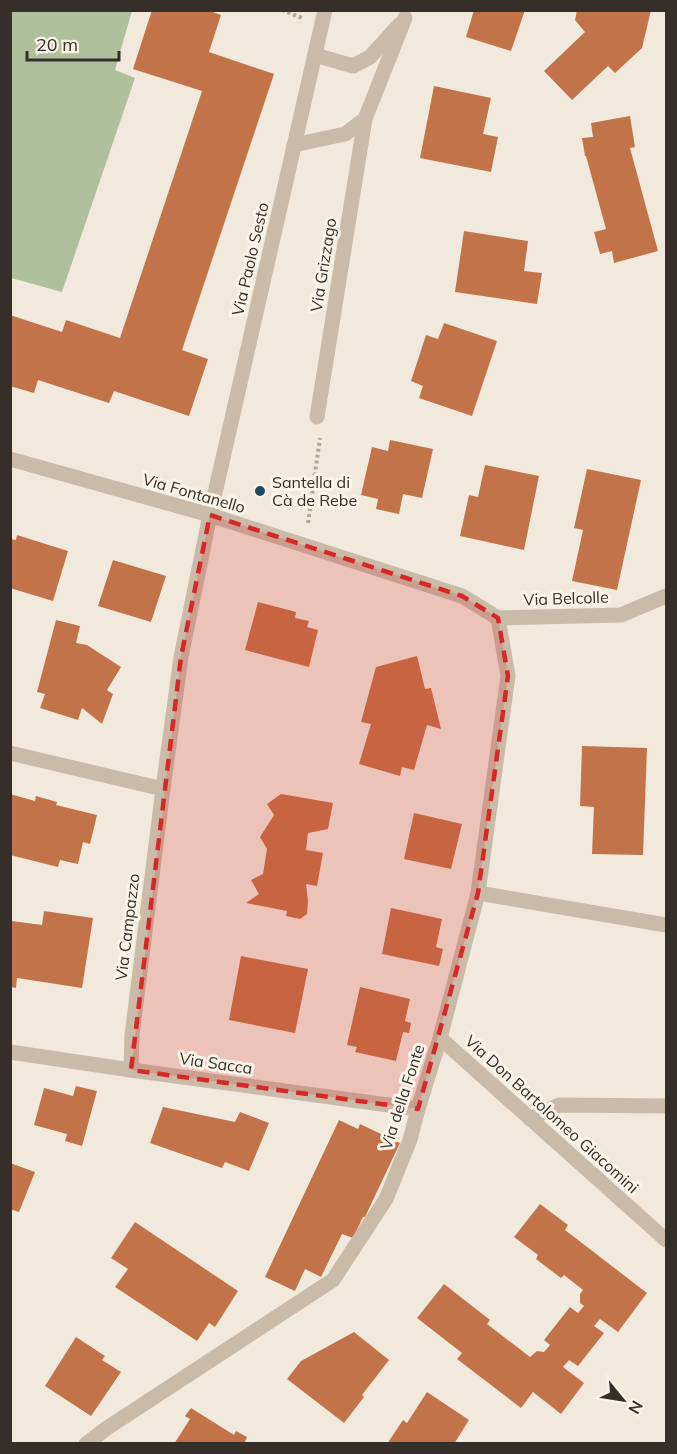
<svg xmlns="http://www.w3.org/2000/svg" width="677" height="1454" font-family="Mulish,sans-serif">
  <style>
    .green { fill: #b0c09c }
    .building { fill: #c37349 }
    .lines { fill: none; stroke-linecap: round; stroke-linejoin: round }
    .path { stroke: #b5a592; stroke-width: 4; stroke-dasharray: 3 3; stroke-linecap: butt }
    .lane { stroke: #c9bba8; stroke-width: 15 }
    .street { stroke: #c9bba8; stroke-width: 15 }
    .marked { fill: #d62828; fill-opacity: 0.2; stroke: #d62828; stroke-width: 4.5; stroke-dasharray: 12 8; stroke-linejoin: round }
    .poi-dot { fill: #1f4d57; stroke: #f9f3e8; stroke-width: 2 }
    .labels { text-anchor: middle; dominant-baseline: central; stroke-width: 6; stroke-linejoin: round; paint-order: stroke }
    .street-label { font-size: 16px; fill: #362e28; stroke: #f9f3e8 }
    .poi-label { font-size: 16px; fill: #362e28; stroke: #f9f3e8; text-anchor: start }
  </style>
  <rect width="100%" height="100%" fill="#f1eadc"/>
  <polygon class="green" points="10,11 132,11 115,70 135,78 62,292 11,278"/>
  <g class="building">
    <polygon points="152,10 207,10 221,15 209,52 274,74 182,350 208,359 189,416 114,391 109,403 38,380 34,393 10,386 10,315 62,332 66,320 120,338 202,91 133,69"/>
    <polygon points="474,10 525,10 511,51 466,37"/>
    <polygon points="577,10 651,10 642,48 615,73 608,66 572,100 544,71 585,32 575,20"/>
    <polygon points="434,86 491,98 483,134 498,137 491,172 420,158"/>
    <polygon points="630,116 635,147 630,148 658,251 614,263 612,251 600,254 594,232 606,229 586,156 585,156 582,138 593,137 591,123"/>
    <polygon points="464,231 528,241 524,271 542,273 537,304 455,292"/>
    <polygon points="444,323 497,341 472,416 419,398 423,386 411,381 426,335 438,339"/>
    <polygon points="390,440 433,449 422,498 403,494 399,514 376,509 378,499 361,495 372,447 388,451"/>
    <polygon points="485,465 539,476 524,550 460,536 469,495 478,497"/>
    <polygon points="587,469 641,480 617,590 572,581 583,530 574,528"/>
    <polygon points="17,535 68,551 53,601 10,588 10,539 16,540"/>
    <polygon points="113,560 166,576 151,622 98,606"/>
    <polygon points="258,602 296,612 295,618 309,621 307,627 318,630 309,667 245,650"/>
    <polygon points="56,620 80,626 76,643 87,645 121,667 107,690 113,694 102,724 82,708 78,720 40,708 45,694 37,692"/>
    <polygon points="417,656 425,689 431,688 441,729 427,725 414,770 402,767 400,776 359,764 371,724 361,722 376,667"/>
    <polygon points="582,746 647,748 643,855 592,854 594,807 580,806"/>
    <polygon points="10,794 35,801 36,796 57,802 56,805 97,815 90,844 83,842 78,864 60,860 58,867 10,855"/>
    <polygon points="281,794 333,803 328,829 308,833 306,850 323,853 317,886 306,884 308,901 307,914 300,919 286,916 287,911 246,903 259,894 251,880 263,874 267,849 260,837 274,815 267,804"/>
    <polygon points="414,813 462,824 451,869 404,859"/>
    <polygon points="391,908 442,919 436,947 443,949 439,966 382,954"/>
    <polygon points="44,911 93,918 82,988 17,978 16,988 10,987 10,926 12,921 42,925"/>
    <polygon points="241,956 308,969 295,1033 229,1020"/>
    <polygon points="360,987 410,999 405,1021 411,1023 409,1033 403,1032 396,1061 355,1052 357,1047 347,1045"/>
    <polygon points="76,1086 97,1091 82,1146 65,1141 67,1134 34,1125 44,1088 73,1096"/>
    <polygon points="163,1107 235,1122 240,1112 269,1123 249,1171 225,1162 222,1168 150,1143"/>
    <polygon points="339,1120 358,1129 360,1124 400,1143 365,1217 363,1217 353,1238 342,1234 321,1277 305,1269 295,1291 265,1277"/>
    <polygon points="10,1163 35,1172 19,1212 10,1209"/>
    <polygon points="540,1204 568,1225 565,1230 647,1293 618,1332 600,1319 594,1326 604,1333 578,1366 569,1360 563,1367 584,1383 561,1414 533,1392 521,1408 457,1359 462,1353 417,1318 444,1284 490,1320 487,1324 530,1357 537,1351 544,1352 550,1345 544,1340 570,1307 578,1313 584,1306 580,1303 580,1294 583,1290 564,1275 561,1278 536,1259 538,1255 514,1237"/>
    <polygon points="135,1222 238,1291 215,1327 209,1323 197,1341 115,1287 128,1269 111,1258"/>
    <polygon points="354,1332 389,1360 362,1395 364,1397 344,1423 287,1379 301,1361"/>
    <polygon points="76,1337 105,1356 102,1360 121,1372 91,1416 45,1386"/>
    <polygon points="427,1392 469,1420 454,1444 387,1444 403,1420 407,1423"/>
    <polygon points="191,1408 234,1435 236,1431 247,1437 245,1442 248,1444 174,1444 190,1419 185,1416"/>
  </g>
  <g class="lines">
    <g class="path">
      <polyline points="282,10 302,18"/>
      <polyline points="308,523 320,438"/>
    </g>
    <polyline class="lane" points="530,1119 559,1105 666,1106"/>
    <g class="street">
      <polyline points="315,55 353,66 370,57 399,25"/>
      <polyline points="294,145 345,134 365,119 405,18"/>
      <polyline points="317,417 365,119"/>
      <polyline points="10,459 210,515 462,596 498,618"/>
      <polyline points="498,618 621,615 666,596"/>
      <polyline points="10,753 163,789"/>
      <polyline points="478,893 666,925"/>
      <polyline points="440,1038 666,1240"/>
      <polyline points="10,1052 131,1070 418,1109"/>
      <polyline points="131,1070 132,1035 163,789 181,657 210,515 325,10"/>
      <polyline points="86,1444 107,1428 333,1280 386,1199 410,1140 418,1109 440,1038 478,893 508,676 498,618"/>
    </g>
  </g>
  <path class="marked" d="M210 515 462 596 498 618 508 676 478 893 418 1109 131 1070 181 657Z"/>
  <circle class="poi-dot" cx="260" cy="491" r="6"/>
  <g class="labels">
    <g class="street-label">
      <text transform="translate(250 259) rotate(-77)">Via Paolo Sesto</text>
      <text transform="translate(323 265) rotate(-81)">Via Grizzago</text>
      <text transform="translate(194 493) rotate(16)">Via Fontanello</text>
      <text transform="translate(566 598) rotate(-2)">Via Belcolle</text>
      <text transform="translate(127 927) rotate(-83)">Via Campazzo</text>
      <text transform="translate(216 1063) rotate(8)">Via Sacca</text>
      <text transform="translate(402 1097) rotate(-72)">Via della Fonte</text>
      <text transform="translate(552 1114) rotate(42)">Via Don Bartolomeo Giacomini</text>
    </g>
    <g class="poi-label">
      <text x="272" y="482">Santella di<tspan x="272" dy="18">Cà de Rebe</tspan></text>
    </g>
  </g>
  <rect width="677" height="1454" fill="none" stroke="#362e28" stroke-width="24"/>
  <g transform="translate(623 1400) rotate(120)" stroke="#f9f3e8" stroke-width="4.5" paint-order="stroke">
  <path d="M0-4.5L10 22L0 15L-10 22Z" fill="#362e28"/>
  <text y="-9" font-size="16" font-weight="bold" text-anchor="middle" fill="#362e28">N</text>
  </g>
  <path d="M27 51v9h92v-9" fill="none" stroke="#362e28" stroke-width="3"/>
  <text x="36" y="51" font-size="18" fill="#362e28" stroke="#f9f3e8" stroke-width="4.5" paint-order="stroke">20 m</text>
</svg>
